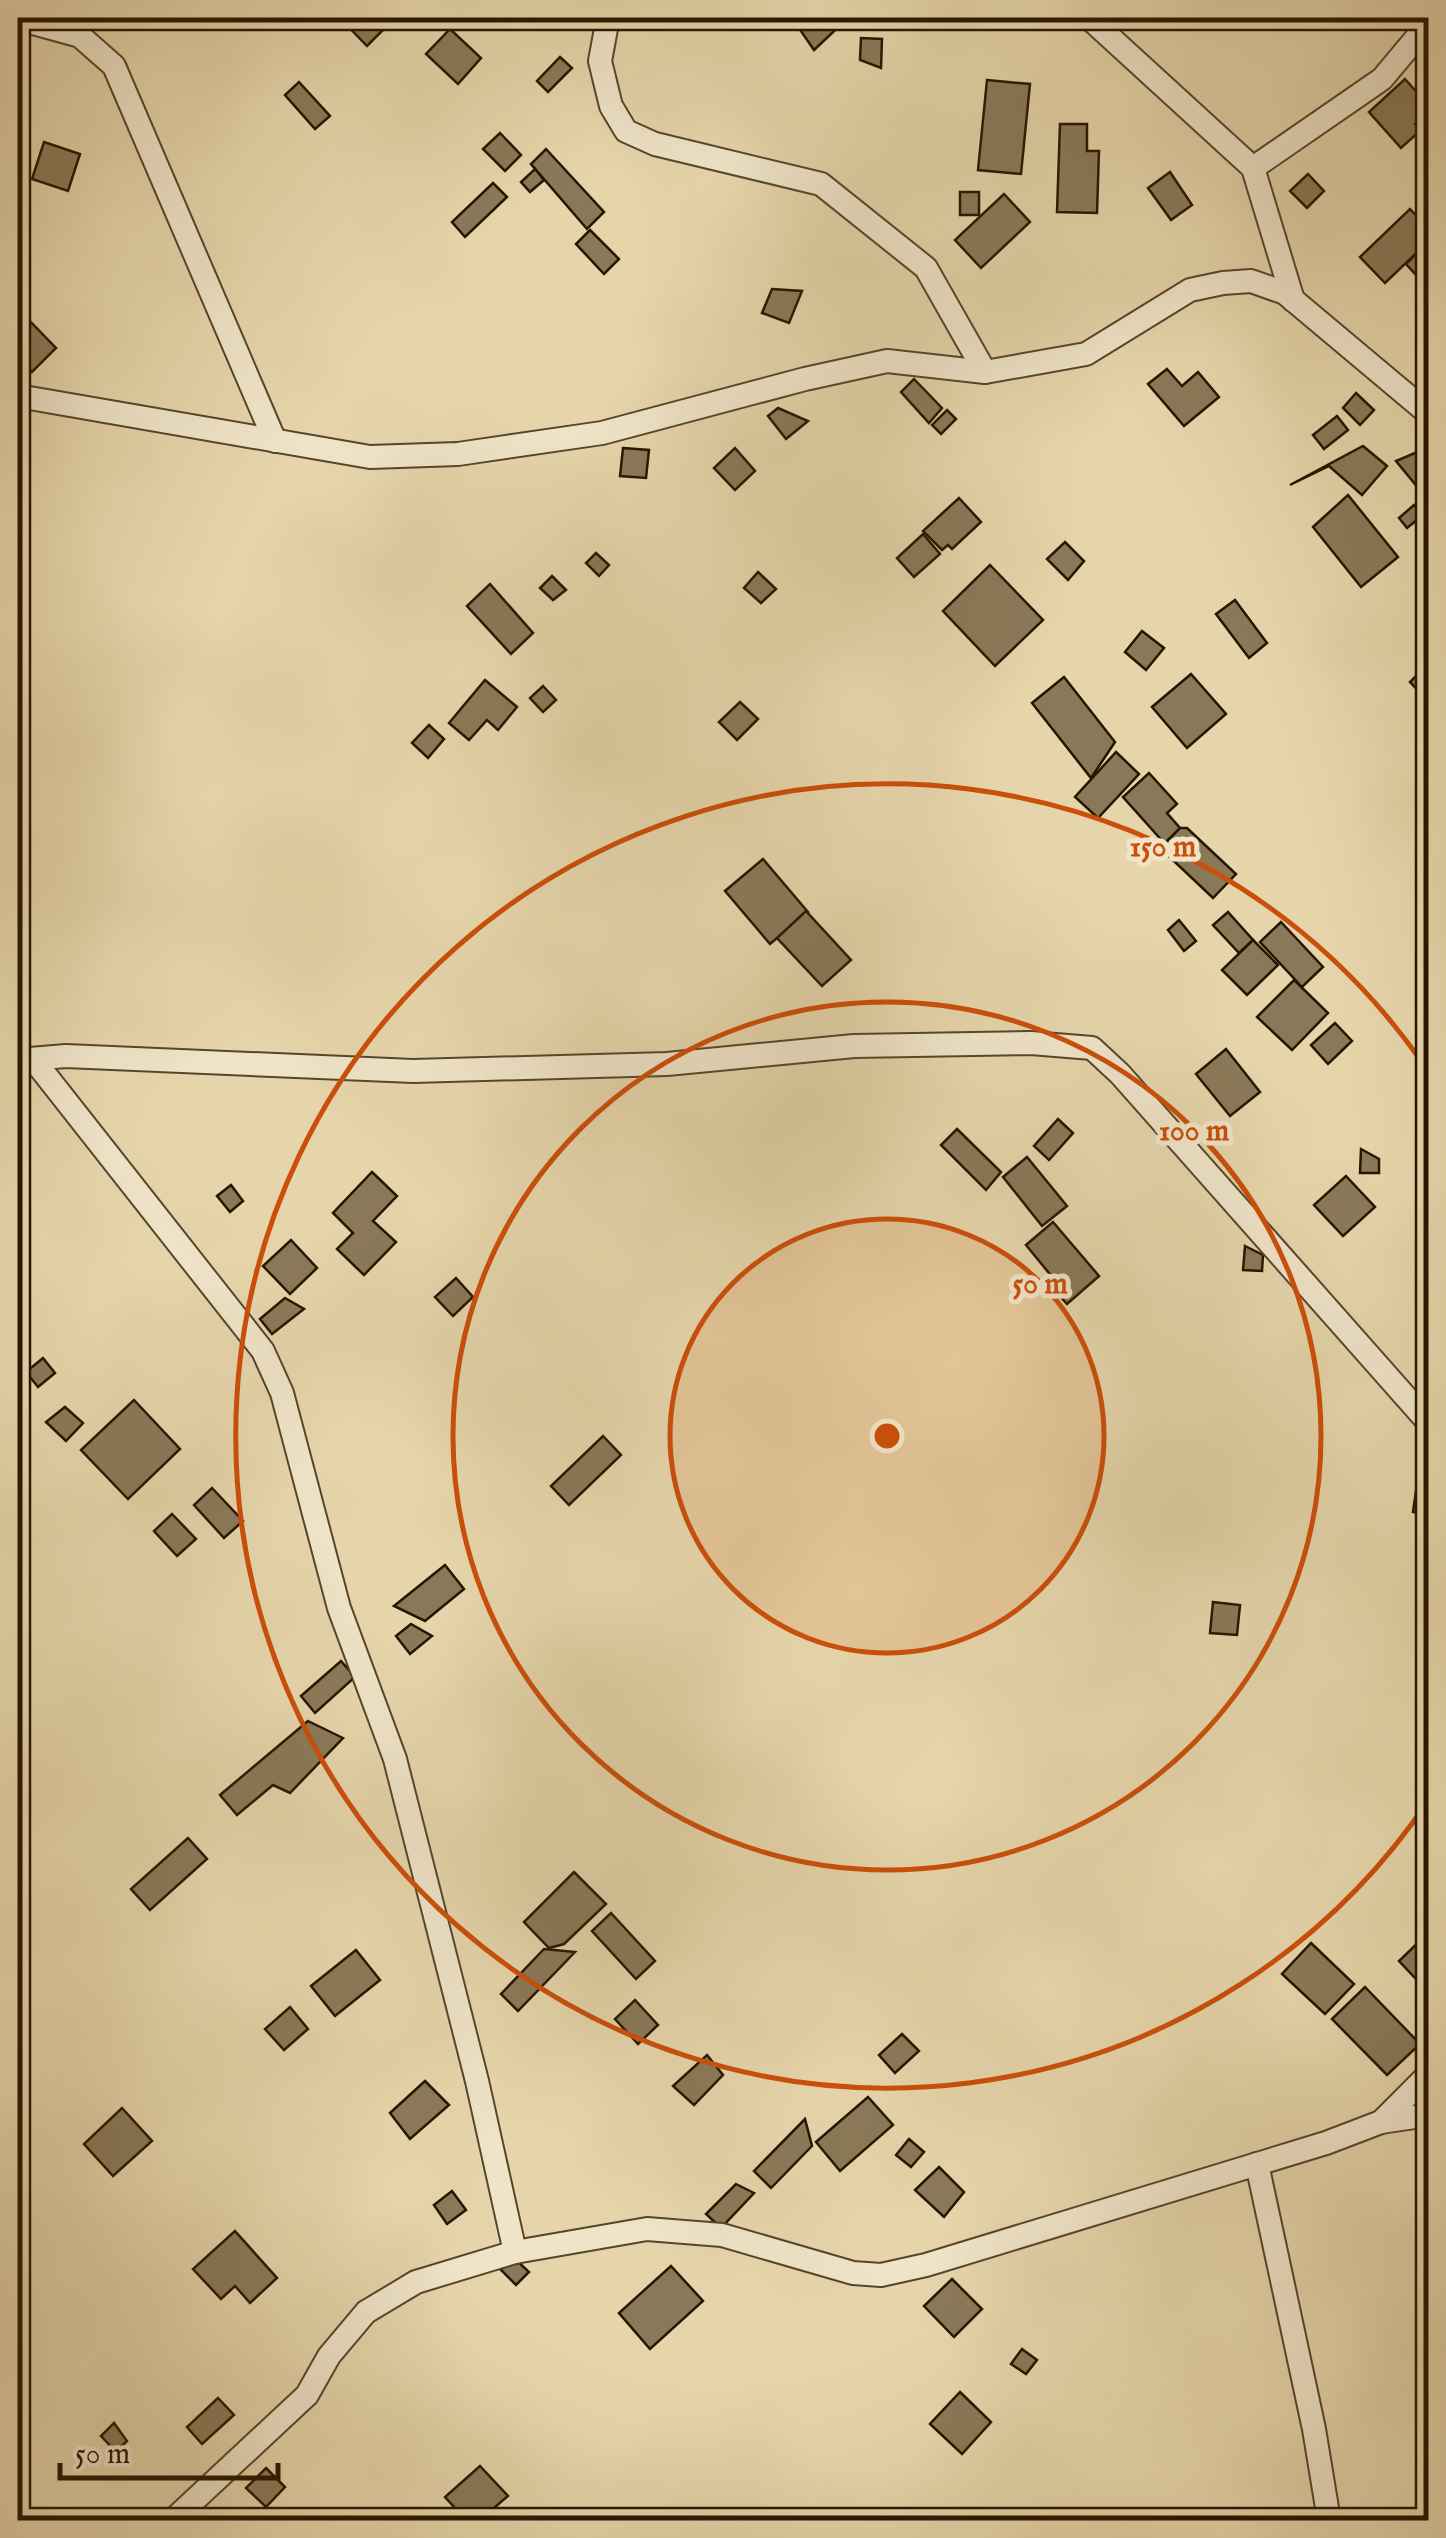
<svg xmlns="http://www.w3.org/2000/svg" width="1446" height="2538" font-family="'IM FELL English',serif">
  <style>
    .building { fill: #8a7959; stroke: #271500; stroke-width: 2.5 }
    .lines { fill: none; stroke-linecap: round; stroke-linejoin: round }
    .minor-casing { stroke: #57452b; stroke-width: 26 }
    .minor { stroke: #efe4c8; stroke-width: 22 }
    .ring { fill: none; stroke: #cb4f0a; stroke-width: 5 }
    .centre { fill: #cb4f0a; stroke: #efe4c8; stroke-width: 5 }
    .ring-label { font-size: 30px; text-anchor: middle; font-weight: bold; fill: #cb4f0a; stroke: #efe4c8; stroke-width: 10; stroke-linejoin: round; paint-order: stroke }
  </style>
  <rect width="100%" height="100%" fill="#e6d5ab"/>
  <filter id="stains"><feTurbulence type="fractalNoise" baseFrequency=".002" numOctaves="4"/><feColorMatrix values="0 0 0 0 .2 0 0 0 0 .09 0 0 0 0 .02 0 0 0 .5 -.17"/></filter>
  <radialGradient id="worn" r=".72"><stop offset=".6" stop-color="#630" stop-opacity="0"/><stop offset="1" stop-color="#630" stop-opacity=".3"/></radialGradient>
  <g class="building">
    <polygon points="340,18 395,18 367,46"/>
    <polygon points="792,18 846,18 847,19 814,50"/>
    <polygon points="450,29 481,58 458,84 426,54"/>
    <polygon points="861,38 882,39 881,68 860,60"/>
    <polygon points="560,57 572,68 548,92 537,81"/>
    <polygon points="1405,79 1428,105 1428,112 1415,124 1421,130 1401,148 1369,112"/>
    <polygon points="987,80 1030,84 1021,174 978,170"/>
    <polygon points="299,82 330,116 315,129 285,95"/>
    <polygon points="1060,124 1087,124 1087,151 1099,151 1097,213 1057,212"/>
    <polygon points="500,133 521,155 505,171 483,149"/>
    <polygon points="44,142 80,154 68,191 32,179"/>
    <polygon points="546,149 604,212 587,229 531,164"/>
    <polygon points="535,169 544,180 530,192 521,182"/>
    <polygon points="1170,172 1192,205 1171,220 1148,188"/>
    <polygon points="1308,174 1324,191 1307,208 1290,191"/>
    <polygon points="493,183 507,197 465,237 452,222"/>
    <rect x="960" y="192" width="19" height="23"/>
    <polygon points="1004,194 1030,222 981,268 955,240"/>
    <polygon points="1410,209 1428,228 1428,242 1385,283 1360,257"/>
    <polygon points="590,230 619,259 604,274 576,244"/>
    <polygon points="1428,242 1428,288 1406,264"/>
    <polygon points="772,289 802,291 789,323 762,313"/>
    <polygon points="22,313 56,348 32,372 18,356 18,317"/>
    <polygon points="1167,369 1182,386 1198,372 1219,397 1184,426 1148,384"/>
    <polygon points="914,379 942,408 929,423 901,392"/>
    <polygon points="1356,393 1374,410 1360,425 1343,408"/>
    <polygon points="778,408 808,421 786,439 768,416"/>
    <polygon points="947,410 956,419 941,434 932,425"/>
    <polygon points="1337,416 1348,430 1324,449 1313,435"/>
    <polygon points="1363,446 1387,466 1362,495 1329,466 1290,485"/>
    <polygon points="623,448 649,450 646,478 620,476"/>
    <polygon points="735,448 755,471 735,490 714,468"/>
    <polygon points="1422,450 1428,457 1428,482 1419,489 1396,461"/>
    <polygon points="1348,495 1398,557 1361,587 1313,527"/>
    <polygon points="959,498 981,522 952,549 948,545 942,550 923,531"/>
    <polygon points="1414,505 1423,515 1407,528 1399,518"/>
    <polygon points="923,534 940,554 914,577 897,558"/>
    <polygon points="1065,542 1084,561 1068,580 1047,559"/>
    <polygon points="596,553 609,565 599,576 586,563"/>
    <polygon points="990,565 1043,620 995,666 943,611"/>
    <polygon points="758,572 776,589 761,603 744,588"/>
    <polygon points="552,576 566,590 553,600 540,588"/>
    <polygon points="490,584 533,633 511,654 467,606"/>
    <polygon points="1235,600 1267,643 1249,658 1216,614"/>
    <polygon points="1142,631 1164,648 1146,670 1125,652"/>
    <polygon points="1428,664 1428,701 1410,682"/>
    <polygon points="1191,674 1226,714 1187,748 1152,707"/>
    <polygon points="1064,677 1115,742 1091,778 1032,703"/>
    <polygon points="485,680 517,707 498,730 487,720 469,740 449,723"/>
    <polygon points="543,686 556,700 543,712 530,698"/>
    <polygon points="740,702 758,719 737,740 719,722"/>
    <polygon points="429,725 444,739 428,758 412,743"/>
    <polygon points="1116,752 1139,774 1098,818 1075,797"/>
    <polygon points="1149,773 1177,804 1167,813 1180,828 1165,844 1123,797"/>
    <polygon points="1180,828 1187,828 1236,874 1213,898 1160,848"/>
    <polygon points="763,859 808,912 770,944 725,891"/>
    <polygon points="806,911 851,960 822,986 777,938"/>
    <polygon points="1228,912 1253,940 1239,953 1213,925"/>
    <polygon points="1179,920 1196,941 1184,951 1168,930"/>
    <polygon points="1281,922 1323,967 1302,987 1260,942"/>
    <polygon points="1253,940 1278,965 1247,995 1222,970"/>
    <polygon points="1294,980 1328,1013 1292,1050 1257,1017"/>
    <polygon points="1335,1023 1352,1041 1328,1064 1311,1045"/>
    <polygon points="1226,1049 1260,1092 1230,1116 1196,1074"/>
    <polygon points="1058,1119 1073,1133 1049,1160 1034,1146"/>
    <polygon points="957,1129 1001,1172 986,1190 941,1145"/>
    <polygon points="1361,1149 1379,1159 1379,1173 1360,1173"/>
    <polygon points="1027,1157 1067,1206 1042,1226 1003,1177"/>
    <polygon points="372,1172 397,1196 373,1221 396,1242 364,1275 337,1249 353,1233 333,1213"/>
    <polygon points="1346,1176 1375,1207 1343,1236 1314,1205"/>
    <polygon points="231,1185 243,1201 230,1212 217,1196"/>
    <polygon points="1053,1222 1099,1276 1067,1304 1050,1285 1053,1278 1026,1245"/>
    <polygon points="291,1240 317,1268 290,1294 263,1266"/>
    <polygon points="1245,1246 1263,1255 1262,1271 1243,1270"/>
    <polygon points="456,1278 473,1297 453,1316 435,1297"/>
    <polygon points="285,1298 304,1309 272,1334 260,1319"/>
    <polygon points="43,1358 55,1373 38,1387 26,1372"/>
    <polygon points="134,1400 180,1449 128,1499 81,1450"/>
    <polygon points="65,1407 83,1423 66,1441 46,1422"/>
    <polygon points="603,1436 621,1455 569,1505 551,1486"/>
    <polygon points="1420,1463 1428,1464 1428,1514 1413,1512"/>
    <polygon points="212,1488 243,1521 224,1538 194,1505"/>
    <polygon points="172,1514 196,1539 177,1556 154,1531"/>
    <polygon points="445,1565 464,1589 425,1621 394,1606"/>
    <polygon points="1213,1602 1240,1605 1237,1635 1210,1633"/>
    <polygon points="411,1624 432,1636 410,1654 396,1636"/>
    <polygon points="341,1661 355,1677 315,1713 301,1696"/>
    <polygon points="308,1721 343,1738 290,1793 273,1785 237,1815 220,1795"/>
    <polygon points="188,1838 207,1859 150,1910 131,1889"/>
    <polygon points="574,1872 606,1904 564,1944 549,1948 524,1922"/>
    <polygon points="611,1913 655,1961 636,1979 592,1931"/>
    <polygon points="1428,1933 1428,1967 1416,1979 1399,1961"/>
    <polygon points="1311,1943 1354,1984 1325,2014 1282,1974"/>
    <polygon points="544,1949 575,1952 518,2011 501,1994"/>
    <polygon points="356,1950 380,1980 335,2016 311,1986"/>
    <polygon points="1365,1987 1420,2044 1387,2075 1332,2019"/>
    <polygon points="635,2000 658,2025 638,2044 615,2019"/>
    <polygon points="290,2007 308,2029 284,2050 265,2029"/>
    <polygon points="902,2034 919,2051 895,2073 879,2055"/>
    <polygon points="707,2055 723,2075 694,2105 673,2086"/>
    <polygon points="425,2081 449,2105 410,2139 390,2113"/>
    <polygon points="868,2097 893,2125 840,2171 816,2142"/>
    <polygon points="122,2108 152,2141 113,2176 84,2144"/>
    <polygon points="805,2119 812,2146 771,2188 754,2171"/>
    <polygon points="909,2139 924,2152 911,2167 896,2155"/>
    <polygon points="939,2167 964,2192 944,2217 915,2190"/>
    <polygon points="736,2184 754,2193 721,2228 706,2214"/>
    <polygon points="452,2191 466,2210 447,2224 434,2205"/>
    <polygon points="235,2231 277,2278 250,2303 235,2286 221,2299 193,2269"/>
    <polygon points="513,2257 529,2272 516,2285 501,2270"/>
    <polygon points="671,2266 703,2301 650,2349 619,2313"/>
    <polygon points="952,2279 982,2309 954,2337 924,2306"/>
    <polygon points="1022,2349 1037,2360 1026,2374 1011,2364"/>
    <polygon points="960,2392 991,2422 962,2454 930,2424"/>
    <polygon points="218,2398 234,2415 202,2444 187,2427"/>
    <polygon points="114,2423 127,2441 116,2452 101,2436"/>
    <polygon points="480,2466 508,2496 480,2520 466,2520 445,2497"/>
    <polygon points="266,2468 285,2487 266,2507 246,2488"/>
  </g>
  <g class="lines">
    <g class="minor-casing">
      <g id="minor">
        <polyline points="608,18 600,61 611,106 626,131 655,144 821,184 926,268 985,372"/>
        <polyline points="1089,18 1253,168 1293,300"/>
        <polyline points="18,19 80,36 114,66 275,441"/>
        <polyline points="1253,168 1382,79 1428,24"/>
        <polyline points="18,396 370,457 458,454 602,433 805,379 887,361 985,372 1086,354 1190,290 1223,283 1251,281 1285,293 1428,413"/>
        <polyline points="33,1059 263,1351 282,1393 339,1608 395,1759 477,2081 515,2252"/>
        <polyline points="18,1060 66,1056 413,1071 667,1064 854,1046 1031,1043 1092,1048 1120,1074 1428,1422"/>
        <polyline points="1381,2122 1428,2115"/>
        <polyline points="1257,2164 1314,2429 1329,2520"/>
        <polyline points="173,2520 307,2395 329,2356 366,2312 416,2282 515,2252 647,2229 722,2235 853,2273 881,2275 926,2265 1326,2143 1381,2122 1428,2075"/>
      </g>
    </g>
    <use href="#minor" class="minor"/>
  </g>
  <circle cx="887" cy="1436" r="217" fill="#cb4f0a" fill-opacity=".12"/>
  <g class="ring">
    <circle cx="887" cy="1436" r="217"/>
    <circle cx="887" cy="1436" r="434"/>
    <path d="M1428 1801A652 652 0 1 1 1428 1071"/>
  </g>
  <circle cx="887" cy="1436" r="15" class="centre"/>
  <g class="ring-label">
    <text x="1163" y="856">150 m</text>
    <text x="1194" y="1140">100 m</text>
    <text x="1040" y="1293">50 m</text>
  </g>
  <rect width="1446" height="2538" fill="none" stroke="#e6d5ab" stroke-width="60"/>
  <rect x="20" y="20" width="1406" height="2498" fill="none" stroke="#271500" stroke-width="5"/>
  <rect x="30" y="30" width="1386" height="2478" fill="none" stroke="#271500" stroke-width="2.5"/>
  <path d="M60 2463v15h218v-15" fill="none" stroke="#271500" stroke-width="5"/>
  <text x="75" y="2463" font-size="30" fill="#271500" stroke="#efe4c8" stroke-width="8" paint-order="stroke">50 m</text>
  <rect width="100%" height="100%" filter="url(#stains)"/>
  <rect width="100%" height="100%" fill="url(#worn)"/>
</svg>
